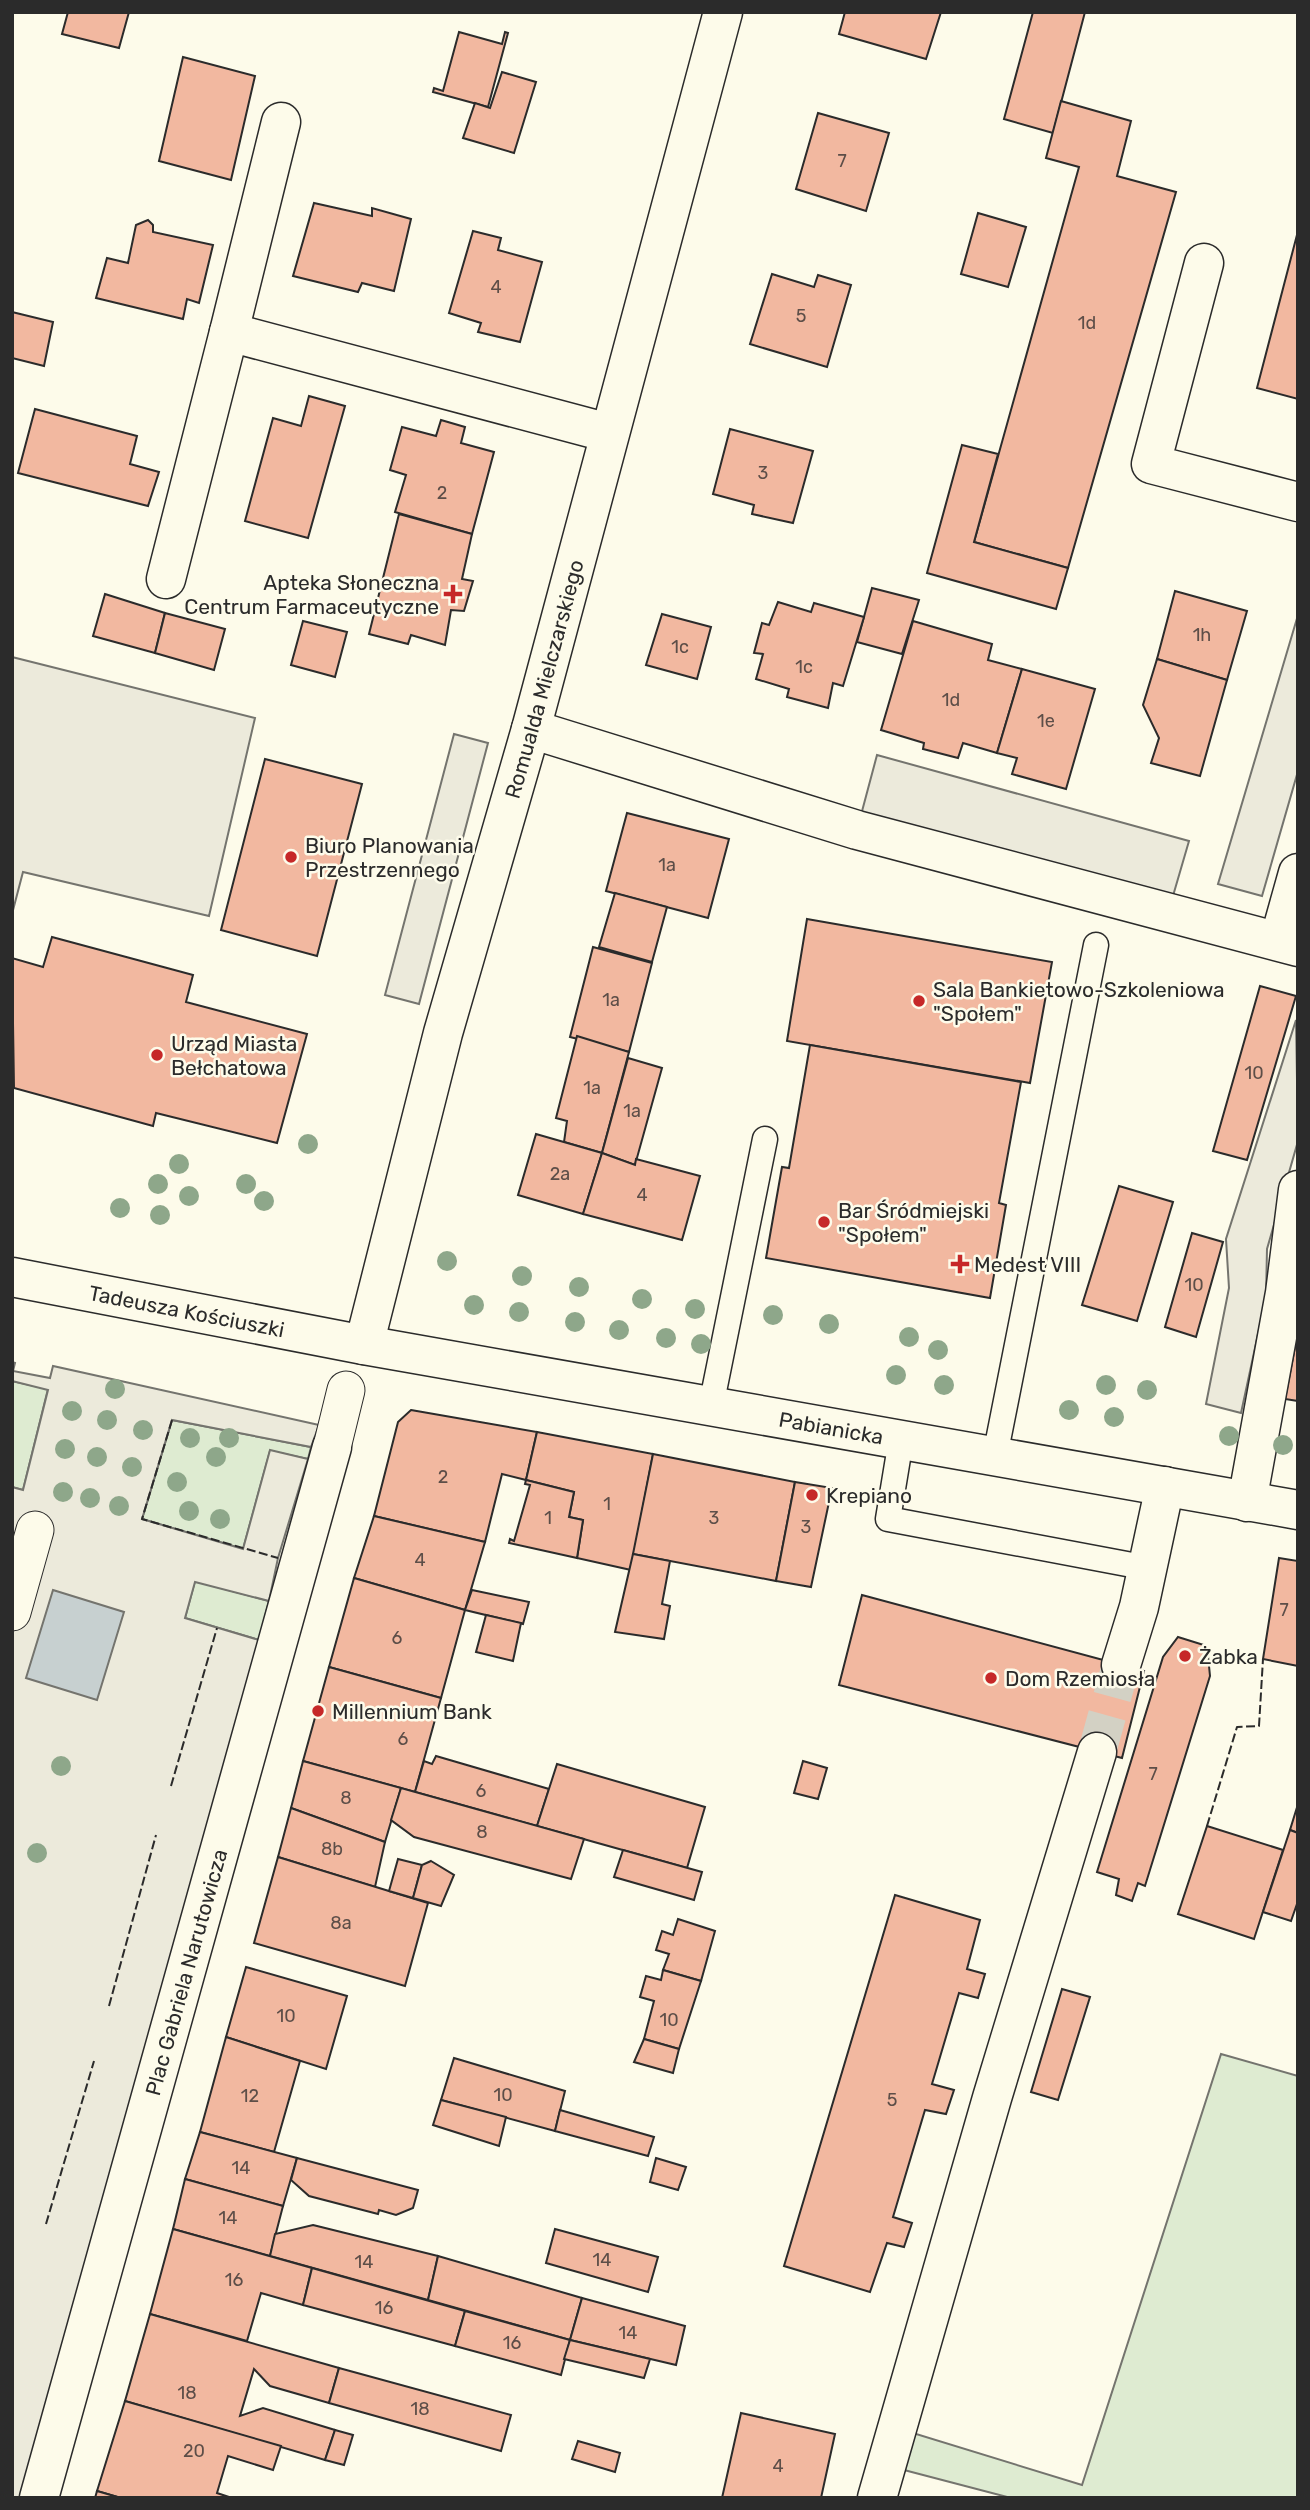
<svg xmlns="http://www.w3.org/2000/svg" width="1310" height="2510" font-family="Rubik,sans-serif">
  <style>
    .green { fill: #deebd1; stroke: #74746e; stroke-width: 2 }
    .parking { fill: #eceadb; stroke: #74746e; stroke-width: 2 }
    .water { fill: #c7d0d0; stroke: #74746e; stroke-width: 2 }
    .building { fill: #f2b8a0; stroke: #2b2b2b; stroke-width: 2 }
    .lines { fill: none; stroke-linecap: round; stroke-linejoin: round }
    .minor-tunnel { stroke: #d3d1c4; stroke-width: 38; stroke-dasharray: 38 19; stroke-linecap: butt }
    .service-casing { stroke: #2b2b2b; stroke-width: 27 }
    .pedestrian-casing { stroke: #2b2b2b; stroke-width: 39 }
    .minor-casing { stroke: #2b2b2b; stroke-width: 41 }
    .tertiary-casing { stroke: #2b2b2b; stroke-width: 41 }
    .service { stroke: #fdfbea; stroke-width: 24 }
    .pedestrian { stroke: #fdfbea; stroke-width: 37 }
    .minor { stroke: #fdfbea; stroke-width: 38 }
    .tertiary { stroke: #fdfbea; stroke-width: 38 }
    .fence { stroke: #2b2b2b; stroke-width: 2; stroke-dasharray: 9 3.5; stroke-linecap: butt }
    .tree { fill: #8ea78a }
    .poi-dot { fill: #c62828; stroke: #fdfbea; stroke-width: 2.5 }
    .labels { text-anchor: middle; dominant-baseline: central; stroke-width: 5; stroke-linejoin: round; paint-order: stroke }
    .number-label { font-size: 18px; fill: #5d4e48 }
    .poi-label { font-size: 21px; fill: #2b2b2b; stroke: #fdfbea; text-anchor: start }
    .street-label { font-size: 21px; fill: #2b2b2b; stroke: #fdfbea }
  </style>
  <rect width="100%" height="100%" fill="#fdfbea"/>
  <g class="green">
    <polygon points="12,1381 48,1389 23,1490 12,1487"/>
    <polygon points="172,1420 311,1447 308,1459 270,1451 243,1549 142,1519"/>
    <polygon points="195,1581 269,1601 259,1640 185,1618"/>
    <polygon points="1221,2054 1298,2076 1298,2498 1011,2498 904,2470 913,2433 1082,2485"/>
  </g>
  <g class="parking">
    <polygon points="1298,615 1298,771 1262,896 1218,884"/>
    <polygon points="12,657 255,718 209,916 23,872 12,914"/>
    <polygon points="454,734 488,743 419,1004 385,995"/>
    <polygon points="877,755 1189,841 1168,913 857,830"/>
    <polygon points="1296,1020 1298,1141 1267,1249 1266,1297 1241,1413 1206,1404 1229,1288 1226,1239"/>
    <polygon points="12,1362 15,1363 13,1371 50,1378 53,1366 319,1425 311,1447 172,1420 142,1519 243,1549 270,1450 308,1459 278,1558 269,1601 195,1582 185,1618 259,1640 21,2498 12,2498 12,1487 23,1490 48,1390 12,1381"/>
  </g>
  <polygon class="water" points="53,1590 124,1612 97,1700 26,1678"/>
  <g class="building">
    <polygon points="68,12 129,12 119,48 62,34"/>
    <polygon points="845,12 941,12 926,59 839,34"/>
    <polygon points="1033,12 1085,12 1053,133 1004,119"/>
    <polygon points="459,32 502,44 505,32 508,33 488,107 433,92 434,88 443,91"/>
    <polygon points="183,57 255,76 231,180 159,161"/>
    <polygon points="502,72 536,82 514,153 463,138 475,103 490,108"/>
    <polygon points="1061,101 1131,121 1117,176 1176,192 1068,568 974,542 1079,167 1046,158"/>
    <polygon points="818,113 889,133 866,211 796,189"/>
    <polygon points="314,203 372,216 372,208 411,219 394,291 362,283 358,292 293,276"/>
    <polygon points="978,213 1026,227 1008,287 961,274"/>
    <polygon points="148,220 153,225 153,232 213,245 199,303 187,299 183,319 96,298 107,258 128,263 136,225"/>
    <polygon points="473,231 501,238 498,250 542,262 520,342 478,332 481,323 449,313"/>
    <polygon points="1298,231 1298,399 1257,388"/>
    <polygon points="772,274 814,287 818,275 851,285 827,367 750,344"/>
    <polygon points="12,312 53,322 44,366 12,358"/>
    <polygon points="309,396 345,406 308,538 245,521 273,418 301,426"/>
    <polygon points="35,409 137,436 130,464 159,472 148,506 18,473"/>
    <polygon points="441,420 465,427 461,443 494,452 472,534 395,512 406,475 390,470 402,427 436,436"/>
    <polygon points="730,429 813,451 793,523 752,514 754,505 713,494"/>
    <polygon points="962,445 998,454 974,542 1068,568 1056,609 927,573"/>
    <polygon points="399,514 472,534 462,579 473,581 464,611 451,610 445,645 411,635 408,644 369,634"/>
    <polygon points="872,588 919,600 902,654 857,642"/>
    <polygon points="1175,591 1247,611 1227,680 1157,659"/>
    <polygon points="105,594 165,613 155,653 93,636"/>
    <polygon points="778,602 811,612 814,603 864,617 843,686 833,683 828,708 787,697 789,689 756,679 763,654 754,653 762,623 769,625"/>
    <polygon points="165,613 225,629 214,670 155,653"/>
    <polygon points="662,614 711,627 697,679 646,665"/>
    <polygon points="303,621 347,632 335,677 291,665"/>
    <polygon points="913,621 992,644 988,660 1022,669 997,753 963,743 958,758 923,749 924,743 881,730"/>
    <polygon points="1157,659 1227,680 1200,776 1151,763 1159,738 1143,705"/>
    <polygon points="1022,669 1095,689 1066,789 1012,774 1017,758 997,753"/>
    <polygon points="265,759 362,784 317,956 221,930"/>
    <polygon points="627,813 729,839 708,918 606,891"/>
    <polygon points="615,893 667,907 652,962 599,947"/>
    <polygon points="807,919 1052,962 1030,1083 787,1041"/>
    <polygon points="52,937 193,975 186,1002 307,1034 277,1143 156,1113 153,1126 14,1088 12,958 43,967"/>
    <polygon points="593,947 652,963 629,1052 570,1037"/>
    <polygon points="1260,986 1296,996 1247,1160 1213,1151"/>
    <polygon points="577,1036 629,1052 602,1153 564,1142 567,1121 556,1118"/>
    <polygon points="810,1045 1021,1082 999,1203 1006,1205 990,1298 766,1258 782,1167 789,1168"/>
    <polygon points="628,1058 662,1068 635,1165 602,1153"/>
    <polygon points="536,1134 602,1153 583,1214 518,1195"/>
    <polygon points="602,1153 635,1165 636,1159 700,1176 682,1240 583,1214"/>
    <polygon points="1119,1186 1173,1202 1137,1321 1082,1305"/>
    <polygon points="1192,1233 1223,1242 1196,1337 1165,1327"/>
    <polygon points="1298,1331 1298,1401 1285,1399"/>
    <polygon points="411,1410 537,1432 526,1480 502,1474 485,1542 374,1516 398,1422"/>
    <polygon points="537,1432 653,1454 631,1570 577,1558 583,1520 569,1517 574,1492 526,1480"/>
    <polygon points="653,1454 795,1482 776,1581 633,1554"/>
    <polygon points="526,1480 574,1492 569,1517 583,1520 577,1558 509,1543 510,1539 514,1541 530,1485 525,1484"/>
    <polygon points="795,1482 832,1488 811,1587 776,1581"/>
    <polygon points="374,1516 485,1542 465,1610 354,1578"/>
    <polygon points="633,1554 670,1561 662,1604 670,1606 664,1639 615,1632"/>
    <polygon points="1279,1558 1298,1561 1298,1666 1263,1659"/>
    <polygon points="354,1578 465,1610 441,1698 329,1667"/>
    <polygon points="472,1590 529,1602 523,1624 465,1610"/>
    <polygon points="862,1595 1144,1671 1122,1758 839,1685"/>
    <polygon points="486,1615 521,1623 513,1661 476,1652"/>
    <polygon points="1178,1637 1207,1646 1210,1676 1145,1886 1138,1883 1132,1901 1116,1895 1119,1879 1097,1872 1163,1657"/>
    <polygon points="329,1667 441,1698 415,1792 303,1761"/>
    <polygon points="436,1756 549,1789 537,1826 415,1792 424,1761 432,1764"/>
    <polygon points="303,1761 401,1788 385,1842 291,1808"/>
    <polygon points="803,1761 827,1768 818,1799 794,1793"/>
    <polygon points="557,1764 705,1807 687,1868 537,1826"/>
    <polygon points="401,1788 584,1839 571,1879 414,1837 391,1820"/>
    <polygon points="1298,1804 1298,1833 1290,1830"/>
    <polygon points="291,1808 385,1842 375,1887 278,1857"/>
    <polygon points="1207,1826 1283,1850 1254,1939 1178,1914"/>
    <polygon points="1290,1830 1298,1833 1298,1901 1291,1921 1263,1912"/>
    <polygon points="623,1850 702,1872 694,1900 614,1877"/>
    <polygon points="278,1857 428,1903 405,1986 254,1943"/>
    <polygon points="398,1859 422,1865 413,1898 389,1891"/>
    <polygon points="431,1861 454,1875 441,1906 413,1898 422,1865"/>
    <polygon points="895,1895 980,1920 967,1969 985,1974 978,1998 959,1993 932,2084 954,2090 946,2114 925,2110 893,2217 912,2223 904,2247 887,2243 870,2292 784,2266"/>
    <polygon points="678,1919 715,1931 701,1981 663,1970 669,1954 656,1950 662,1931 673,1935"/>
    <polygon points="246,1967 347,1996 326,2069 226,2037"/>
    <polygon points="663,1970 701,1981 679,2049 644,2039 654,2001 640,1997 646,1976 661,1980"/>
    <polygon points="1062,1989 1090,1997 1058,2100 1031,2092"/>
    <polygon points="226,2037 300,2061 274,2152 200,2132"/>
    <polygon points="644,2039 679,2049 673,2073 634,2062"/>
    <polygon points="454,2058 565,2091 555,2131 441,2100"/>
    <polygon points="441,2100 506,2117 499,2146 433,2125"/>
    <polygon points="560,2110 654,2137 648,2156 555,2131"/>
    <polygon points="200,2132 297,2158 283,2206 185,2179"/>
    <polygon points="297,2158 418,2190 413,2208 396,2215 379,2210 378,2214 309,2196 291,2180"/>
    <polygon points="656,2158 686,2167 678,2190 650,2182"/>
    <polygon points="185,2179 283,2206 270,2256 173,2229"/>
    <polygon points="313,2225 438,2256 428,2300 270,2256 275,2234"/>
    <polygon points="173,2229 312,2268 303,2305 261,2293 247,2341 150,2314"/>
    <polygon points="555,2229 658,2257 648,2292 546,2263"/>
    <polygon points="438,2256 582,2298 570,2340 428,2300"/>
    <polygon points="312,2268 465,2311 455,2346 303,2305"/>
    <polygon points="582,2298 685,2326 676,2365 570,2340"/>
    <polygon points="465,2311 570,2340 561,2375 455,2346"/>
    <polygon points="150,2314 339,2368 329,2403 270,2386 254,2369 240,2416 263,2408 335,2430 325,2460 125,2401"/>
    <polygon points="570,2340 650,2359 644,2378 564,2359"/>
    <polygon points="339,2368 511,2415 501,2451 329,2403"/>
    <polygon points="125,2401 281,2446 273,2470 228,2456 217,2493 232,2498 121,2498 97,2491"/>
    <polygon points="741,2413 835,2434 821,2498 722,2498"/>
    <polygon points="335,2430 353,2435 344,2465 325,2460"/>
    <polygon points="578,2441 620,2453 615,2472 572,2459"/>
    <polygon points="97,2491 121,2498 95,2498"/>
  </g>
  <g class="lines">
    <polyline class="minor-tunnel" points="1097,1752 1121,1665"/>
    <g class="service-casing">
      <g id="service">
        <polyline points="711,1406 765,1139"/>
        <polyline points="901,1440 888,1519 1148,1568"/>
        <polyline points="995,1456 1096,945"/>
      </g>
    </g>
    <g class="pedestrian-casing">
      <g id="pedestrian">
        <polyline points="332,1447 346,1390"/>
        <polyline points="12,1612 35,1530"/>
      </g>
    </g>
    <g class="minor-casing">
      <g id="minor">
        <polyline points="1204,263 1151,464 1298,502"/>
        <polyline points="229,332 281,122"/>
        <polyline points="166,579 229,332 609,433"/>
        <polyline points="531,729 857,830 1298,947"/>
        <polyline points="1279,941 1298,873"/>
        <polyline points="1247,1502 1285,1293 1298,1190"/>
        <polyline points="1121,1665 1139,1607 1165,1486"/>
        <path id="s1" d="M39 2498 332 1447"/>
        <polyline points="877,2498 992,2098 1097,1752"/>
      </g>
    </g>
    <g class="tertiary-casing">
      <g id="tertiary">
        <path id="s2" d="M12 1277 364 1345 1298 1510"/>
        <path id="s3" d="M364 1345 443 1033 531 729 723 12"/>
      </g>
    </g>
    <use href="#service" class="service"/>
    <use href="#pedestrian" class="pedestrian"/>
    <use href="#minor" class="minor"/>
    <use href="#tertiary" class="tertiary"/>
    <g class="fence">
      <polyline points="172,1420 142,1519 278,1558"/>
      <polyline points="171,1786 217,1628"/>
      <polyline points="1207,1826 1237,1727 1259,1726 1263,1659"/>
      <polyline points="109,2006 156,1835"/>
      <polyline points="46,2224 94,2061"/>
    </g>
  </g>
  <g class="tree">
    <circle cx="308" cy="1144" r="10"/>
    <circle cx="179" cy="1164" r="10"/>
    <circle cx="158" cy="1184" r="10"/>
    <circle cx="246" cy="1184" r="10"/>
    <circle cx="189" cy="1196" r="10"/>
    <circle cx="264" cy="1201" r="10"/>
    <circle cx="120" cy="1208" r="10"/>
    <circle cx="160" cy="1215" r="10"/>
    <circle cx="447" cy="1261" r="10"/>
    <circle cx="522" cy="1276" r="10"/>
    <circle cx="579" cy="1287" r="10"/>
    <circle cx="642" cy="1299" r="10"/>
    <circle cx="474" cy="1305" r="10"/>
    <circle cx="695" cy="1309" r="10"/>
    <circle cx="519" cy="1312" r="10"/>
    <circle cx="773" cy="1315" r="10"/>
    <circle cx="575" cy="1322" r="10"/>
    <circle cx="829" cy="1324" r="10"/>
    <circle cx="619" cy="1330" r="10"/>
    <circle cx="909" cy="1337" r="10"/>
    <circle cx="666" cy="1338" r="10"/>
    <circle cx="701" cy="1344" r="10"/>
    <circle cx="938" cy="1350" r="10"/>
    <circle cx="896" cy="1375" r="10"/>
    <circle cx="944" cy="1385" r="10"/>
    <circle cx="1106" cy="1385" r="10"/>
    <circle cx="115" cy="1389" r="10"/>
    <circle cx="1147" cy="1390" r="10"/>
    <circle cx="1069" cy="1410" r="10"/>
    <circle cx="72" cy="1411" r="10"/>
    <circle cx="1114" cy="1417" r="10"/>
    <circle cx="107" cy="1420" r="10"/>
    <circle cx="143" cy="1430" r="10"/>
    <circle cx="1229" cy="1436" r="10"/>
    <circle cx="190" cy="1438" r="10"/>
    <circle cx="229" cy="1438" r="10"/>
    <circle cx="1283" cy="1445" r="10"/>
    <circle cx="65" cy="1449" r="10"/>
    <circle cx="97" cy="1457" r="10"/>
    <circle cx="216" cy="1457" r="10"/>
    <circle cx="132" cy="1467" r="10"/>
    <circle cx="177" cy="1482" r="10"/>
    <circle cx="63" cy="1492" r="10"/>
    <circle cx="90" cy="1498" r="10"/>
    <circle cx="119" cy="1506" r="10"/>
    <circle cx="189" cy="1511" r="10"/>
    <circle cx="220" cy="1519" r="10"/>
    <circle cx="61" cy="1766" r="10"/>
    <circle cx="37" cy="1853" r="10"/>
  </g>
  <g class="poi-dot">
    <path d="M449.5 583.5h7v7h7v7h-7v7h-7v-7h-7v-7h7z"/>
    <circle cx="291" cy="857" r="7"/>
    <circle cx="919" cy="1001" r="7"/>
    <circle cx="157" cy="1055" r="7"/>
    <circle cx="824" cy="1222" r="7"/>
    <path d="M956.5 1253.5h7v7h7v7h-7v7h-7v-7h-7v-7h7z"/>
    <circle cx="812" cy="1495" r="7"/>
    <circle cx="1185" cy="1656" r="7"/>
    <circle cx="991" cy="1678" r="7"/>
    <circle cx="318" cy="1711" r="7"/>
  </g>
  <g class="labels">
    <g class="number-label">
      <text x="842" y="161">7</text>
      <text x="496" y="287">4</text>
      <text x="801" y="316">5</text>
      <text x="1087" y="323">1d</text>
      <text x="763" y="473">3</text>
      <text x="442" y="493">2</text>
      <text x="1202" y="635">1h</text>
      <text x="680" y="647">1c</text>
      <text x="804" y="667">1c</text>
      <text x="951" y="700">1d</text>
      <text x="1046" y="721">1e</text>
      <text x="667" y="865">1a</text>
      <text x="611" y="1000">1a</text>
      <text x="1254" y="1073">10</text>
      <text x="592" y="1088">1a</text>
      <text x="632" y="1111">1a</text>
      <text x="560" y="1174">2a</text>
      <text x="642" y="1195">4</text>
      <text x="1194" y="1285">10</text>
      <text x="443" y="1477">2</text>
      <text x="607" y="1504">1</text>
      <text x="548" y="1518">1</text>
      <text x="714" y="1518">3</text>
      <text x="806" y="1527">3</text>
      <text x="420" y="1560">4</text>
      <text x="1284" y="1610">7</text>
      <text x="397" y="1638">6</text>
      <text x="403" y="1739">6</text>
      <text x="1153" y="1774">7</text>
      <text x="481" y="1791">6</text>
      <text x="346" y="1798">8</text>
      <text x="482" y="1832">8</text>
      <text x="332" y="1849">8b</text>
      <text x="341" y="1923">8a</text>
      <text x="286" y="2016">10</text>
      <text x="669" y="2020">10</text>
      <text x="503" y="2095">10</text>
      <text x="250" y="2096">12</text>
      <text x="892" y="2100">5</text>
      <text x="241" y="2168">14</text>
      <text x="228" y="2218">14</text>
      <text x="602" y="2260">14</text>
      <text x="364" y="2262">14</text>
      <text x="234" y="2280">16</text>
      <text x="384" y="2308">16</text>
      <text x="628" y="2333">14</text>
      <text x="512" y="2343">16</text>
      <text x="187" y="2393">18</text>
      <text x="420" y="2409">18</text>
      <text x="194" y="2451">20</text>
      <text x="778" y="2466">4</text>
    </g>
    <g class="poi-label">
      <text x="439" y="582" text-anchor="end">Apteka Słoneczna<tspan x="439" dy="24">Centrum Farmaceutyczne</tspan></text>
      <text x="305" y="845">Biuro Planowania<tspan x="305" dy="24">Przestrzennego</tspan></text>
      <text x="933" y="989">Sala Bankietowo-Szkoleniowa<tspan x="933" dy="24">"Społem"</tspan></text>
      <text x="171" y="1043">Urząd Miasta<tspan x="171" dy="24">Bełchatowa</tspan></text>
      <text x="838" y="1210">Bar Śródmiejski<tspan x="838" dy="24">"Społem"</tspan></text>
      <text x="974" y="1264">Medest VIII</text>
      <text x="826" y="1495">Krepiano</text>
      <text x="1199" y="1656">Żabka</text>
      <text x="1005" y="1678">Dom Rzemiosła</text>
      <text x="332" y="1711">Millennium Bank</text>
    </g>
    <g class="street-label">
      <text stroke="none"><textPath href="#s3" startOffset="690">Romualda Mielczarskiego</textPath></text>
      <text stroke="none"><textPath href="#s2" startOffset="178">Tadeusza Kościuszki</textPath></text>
      <text stroke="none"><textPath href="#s2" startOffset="833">Pabianicka</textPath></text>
      <text stroke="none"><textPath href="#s1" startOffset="546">Plac Gabriela Narutowicza</textPath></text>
    </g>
  </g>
  <rect width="1310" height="2510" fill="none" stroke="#2b2b2b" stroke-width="28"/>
</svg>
